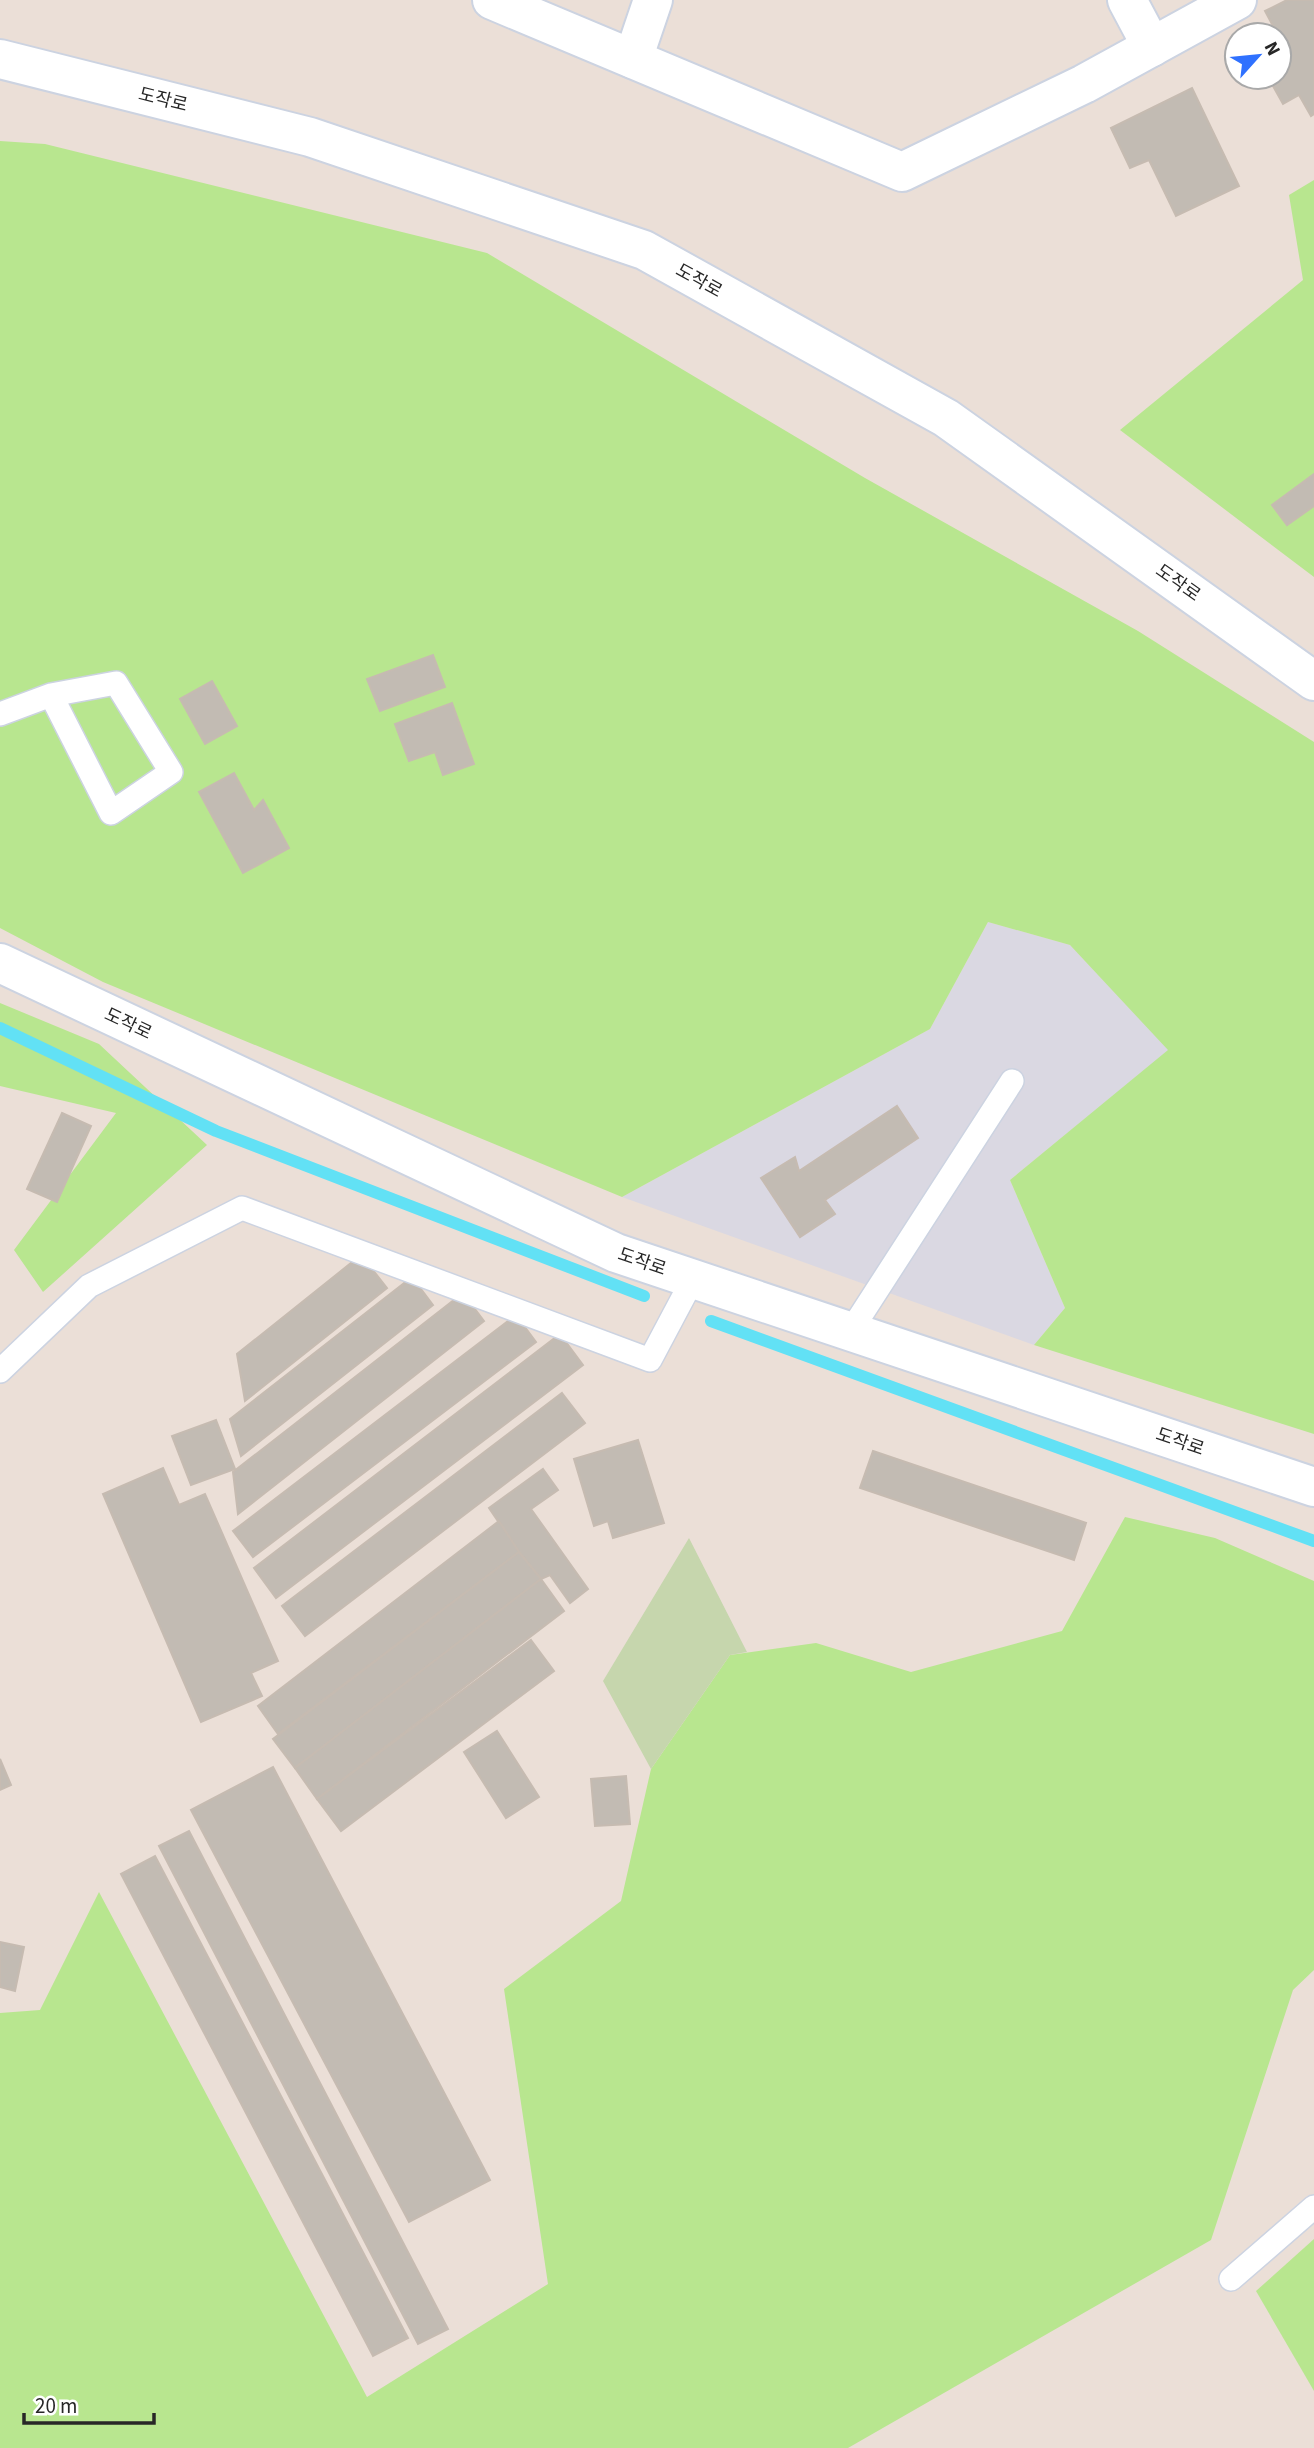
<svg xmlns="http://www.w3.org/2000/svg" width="1314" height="2448" font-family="'Source Sans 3','Noto Sans KR',sans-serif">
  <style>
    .industrial { fill: #dad8e2 }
    .green { fill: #b8e68f }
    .cemetery { fill: #c6d6ad }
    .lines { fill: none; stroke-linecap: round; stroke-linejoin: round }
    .stream { stroke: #62e1f5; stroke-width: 12 }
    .building { fill: #c2bbb3; stroke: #c6bbb1; stroke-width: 2 }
    .service-casing { stroke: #ccd3e1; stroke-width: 26 }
    .minor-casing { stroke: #ccd3e1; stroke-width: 42 }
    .tertiary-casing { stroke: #ccd3e1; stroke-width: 42 }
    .service { stroke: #fff; stroke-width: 23 }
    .minor { stroke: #fff; stroke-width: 38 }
    .tertiary { stroke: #fff; stroke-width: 38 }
    .labels { text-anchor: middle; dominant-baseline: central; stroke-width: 6; stroke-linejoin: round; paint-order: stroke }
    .street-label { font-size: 18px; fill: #272727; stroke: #fff }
  </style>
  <rect width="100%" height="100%" fill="#ebdfd7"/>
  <polygon class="industrial" points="988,922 1070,945 1169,1050 1010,1180 1065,1308 1034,1345 622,1197 930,1029"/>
  <g class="green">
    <polygon points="0,141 45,144 487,253 865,478 1138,631 1314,742 1314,1434 1034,1345 1065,1308 1010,1180 1168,1050 1070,945 988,922 930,1029 622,1197 103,982 0,928"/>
    <polygon points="1314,180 1314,577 1120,430 1303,280 1289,195"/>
    <polygon points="0,1003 99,1044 207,1145 43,1292 14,1250 116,1113 0,1086"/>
    <polygon points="1125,1517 1215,1538 1314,1581 1314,1970 1293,1990 1211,2240 848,2448 0,2448 0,2013 40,2010 99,1892 367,2397 548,2284 504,1989 621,1901 651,1769 730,1655 816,1643 911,1672 1062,1631"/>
    <polygon points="1314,2239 1314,2391 1256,2291"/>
  </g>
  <polygon class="cemetery" points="689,1538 747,1652 730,1655 651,1769 603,1681"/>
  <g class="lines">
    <g class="stream">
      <polyline points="0,1028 216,1131 644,1296"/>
      <polyline points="711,1321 1314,1541"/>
    </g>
  </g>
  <g class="building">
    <polygon points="1287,0 1314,0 1314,114 1311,116 1299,95 1283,104 1268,77 1279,77 1279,42 1281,41 1265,11"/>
    <polygon points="1192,88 1239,186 1176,216 1149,160 1130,168 1111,128"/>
    <polygon points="1314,474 1314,506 1287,525 1272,505"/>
    <polygon points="433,655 445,687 380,711 367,679"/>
    <polygon points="212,681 237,726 205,744 180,699"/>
    <polygon points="452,703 474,764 443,775 435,752 409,761 395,724"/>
    <polygon points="234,773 254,810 263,800 289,848 243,873 199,792"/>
    <polygon points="897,1106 918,1138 825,1200 835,1214 800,1237 761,1178 795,1157 799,1171"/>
    <polygon points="62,1113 91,1126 57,1202 27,1189"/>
    <polygon points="361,1255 387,1288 245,1401 237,1354"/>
    <polygon points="412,1277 433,1305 241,1456 230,1419"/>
    <polygon points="463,1293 484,1321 238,1514 233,1472"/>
    <polygon points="516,1315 536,1342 253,1557 233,1531"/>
    <polygon points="560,1334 583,1365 276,1598 254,1568"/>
    <polygon points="562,1393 585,1423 305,1636 282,1606"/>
    <polygon points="216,1420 235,1469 191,1485 172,1436"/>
    <polygon points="638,1440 664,1523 613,1538 608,1521 594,1526 574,1459"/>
    <polygon points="873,1451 1086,1523 1074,1560 860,1488"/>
    <polygon points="163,1468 179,1505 205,1494 278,1661 251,1673 262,1696 201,1722 103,1494"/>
    <polygon points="543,1469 558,1490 531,1509 588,1589 570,1603 550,1575 541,1579 519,1552 489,1508"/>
    <polygon points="499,1521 519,1552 278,1734 258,1706"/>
    <polygon points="519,1552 541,1579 295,1768 273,1739"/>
    <polygon points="541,1579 564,1611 317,1799 295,1768"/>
    <polygon points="531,1640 554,1671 341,1831 317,1799"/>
    <polygon points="497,1731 539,1797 506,1818 464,1752"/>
    <polygon points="0,1759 11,1785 0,1790"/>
    <polygon points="273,1767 490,2180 409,2222 191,1810"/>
    <polygon points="626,1776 630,1824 595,1826 591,1779"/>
    <polygon points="189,1831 448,2329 418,2344 159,1846"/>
    <polygon points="155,1856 408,2338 373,2356 121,1874"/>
    <polygon points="0,1942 24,1947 15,1991 0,1987"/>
  </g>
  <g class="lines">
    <g class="service-casing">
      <g id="service">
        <polyline points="0,714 51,695 116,683 171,772 111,813 51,695"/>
        <polyline points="850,1332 1012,1081"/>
        <polyline points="0,1371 89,1286 242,1208 650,1360 693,1279"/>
        <polyline points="1231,2279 1314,2207"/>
      </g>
    </g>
    <g class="minor-casing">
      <g id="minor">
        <polyline points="492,0 902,172 1084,84 1237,0"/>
        <polyline points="1127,0 1152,47"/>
        <polyline points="633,59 653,0"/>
        <polyline points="0,963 616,1253 1314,1487"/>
      </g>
    </g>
    <g class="tertiary-casing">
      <polyline id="tertiary" points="0,59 310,137 644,250 946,418 1314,681"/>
    </g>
    <use href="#service" class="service"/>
    <use href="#minor" class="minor"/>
    <use href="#tertiary" class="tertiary"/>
  </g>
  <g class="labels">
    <g class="street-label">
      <text transform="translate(163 100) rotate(14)">도작로</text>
      <text transform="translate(699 281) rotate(29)">도작로</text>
      <text transform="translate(1178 583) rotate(35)">도작로</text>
      <text transform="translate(128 1024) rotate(25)">도작로</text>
      <text transform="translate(642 1262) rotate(19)">도작로</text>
      <text transform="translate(1180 1442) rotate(19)">도작로</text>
    </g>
  </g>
  <g transform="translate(1258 56) rotate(63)"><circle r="33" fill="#ffffff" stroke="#a9a9a9" stroke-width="2"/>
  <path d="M0-5L12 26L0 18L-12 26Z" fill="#2f71ff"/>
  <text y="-10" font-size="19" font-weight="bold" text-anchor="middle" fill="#272727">N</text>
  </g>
  <path d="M24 2413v10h130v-10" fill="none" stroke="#272727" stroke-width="3.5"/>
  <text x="35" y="2413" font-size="21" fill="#272727" stroke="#ffffff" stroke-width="5" paint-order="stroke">20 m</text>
</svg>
